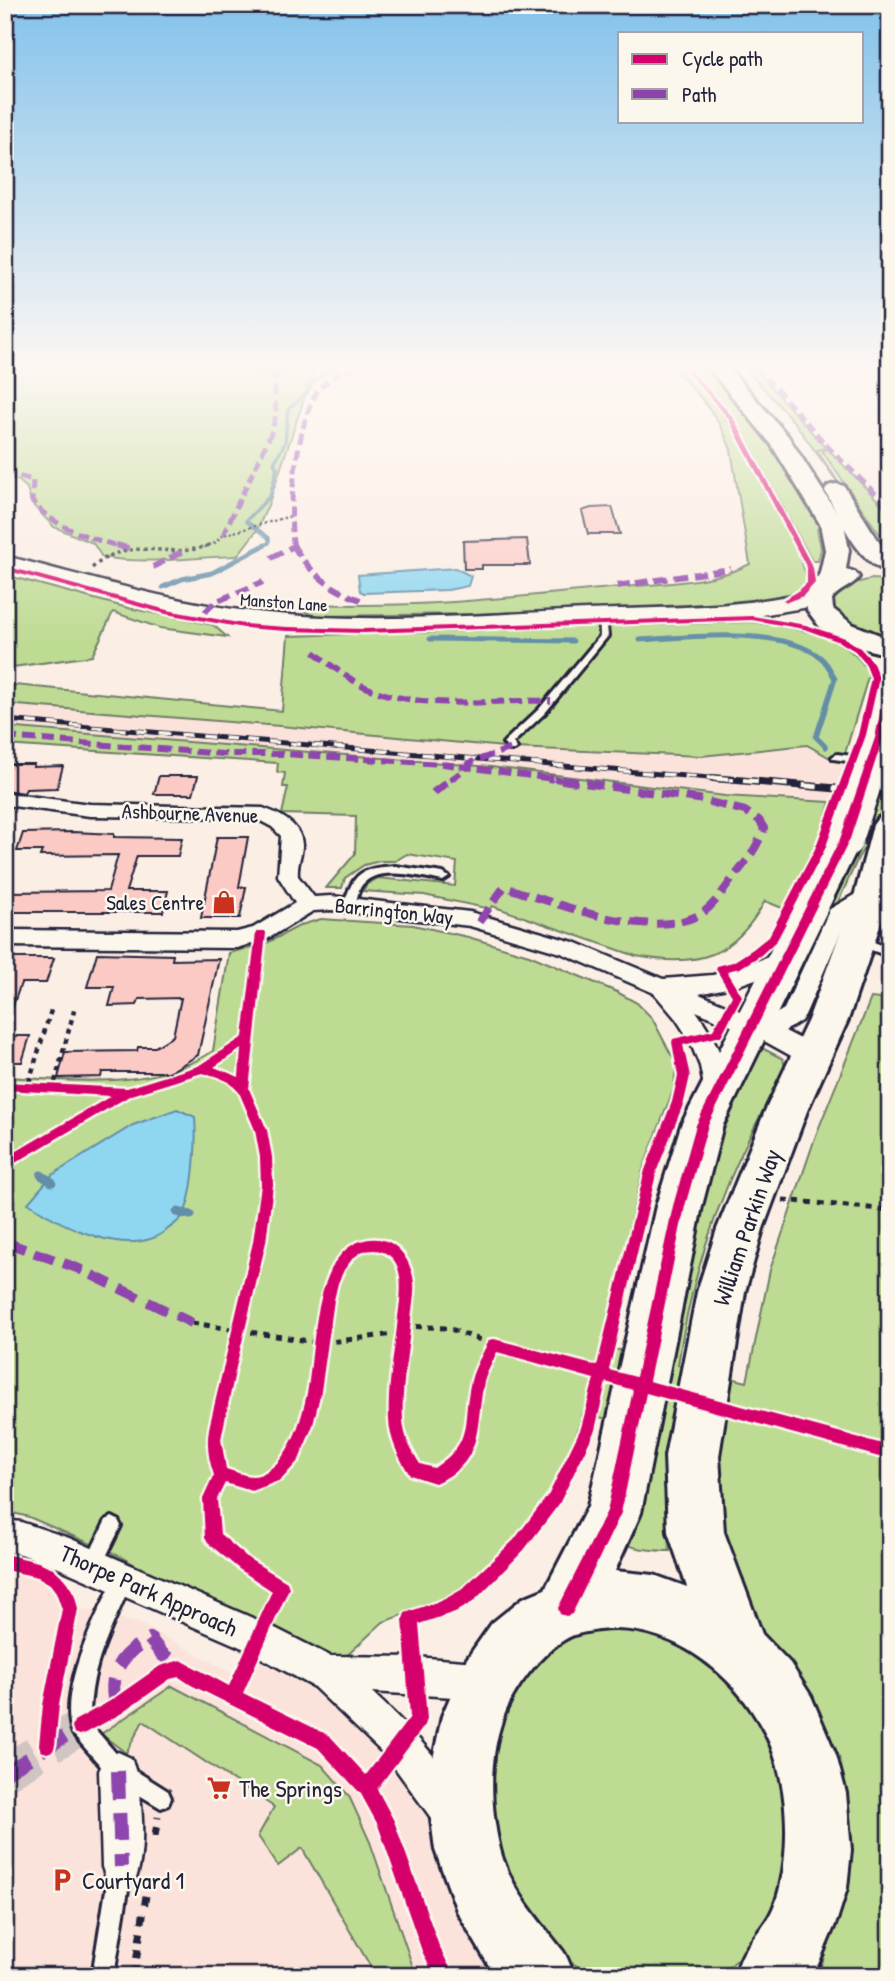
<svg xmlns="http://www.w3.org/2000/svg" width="895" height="1981" font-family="'Patrick Hand',sans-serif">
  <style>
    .built { fill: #fbe3db }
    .green { fill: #bedb93; stroke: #707e67; stroke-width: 2 }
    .water { fill: #8fd6f0; stroke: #638ea8; stroke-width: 2 }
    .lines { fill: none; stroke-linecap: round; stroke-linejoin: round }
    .stream-far2 { stroke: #638ea8; stroke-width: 3.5 }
    .stream-far1 { stroke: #638ea8; stroke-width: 5 }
    .stream { stroke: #638ea8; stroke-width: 9 }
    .building { fill: #fbcac5; stroke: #22223b; stroke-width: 2 }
    .street-tunnel { stroke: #d0c5c2; stroke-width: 36; stroke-dasharray: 36 18; stroke-linecap: butt }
    .lane-casing { stroke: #22223b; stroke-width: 6 }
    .street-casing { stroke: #22223b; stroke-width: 5 }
    .secondary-casing { stroke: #22223b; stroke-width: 5 }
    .highway-casing { stroke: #22223b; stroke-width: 6 }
    .path-far4 { stroke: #22223b; stroke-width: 2.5; stroke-dasharray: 2.5 2.5; stroke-linecap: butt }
    .path-far3 { stroke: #22223b; stroke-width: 3.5; stroke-dasharray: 3.5 3.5; stroke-linecap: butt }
    .path-far2 { stroke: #22223b; stroke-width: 4.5; stroke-dasharray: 5 5; stroke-linecap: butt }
    .path-far1 { stroke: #22223b; stroke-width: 5; stroke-dasharray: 6 6; stroke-linecap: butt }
    .path { stroke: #22223b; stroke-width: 7; stroke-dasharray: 9 9; stroke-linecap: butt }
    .lane { fill: #fbf7ec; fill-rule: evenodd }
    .street { fill: #fbf7ec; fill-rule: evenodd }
    .secondary { fill: #fbf7ec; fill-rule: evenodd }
    .highway { fill: #fbf7ec; fill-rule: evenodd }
    .rail-far1-casing { stroke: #22223b; stroke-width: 5 }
    .rail-casing { stroke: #22223b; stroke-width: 8 }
    .rail-far1 { stroke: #fbf7ec; stroke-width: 3.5; stroke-dasharray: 11; stroke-linecap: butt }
    .rail { stroke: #fbf7ec; stroke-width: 5; stroke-dasharray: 15; stroke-linecap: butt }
    .highway-bridge-far1-casing { stroke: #22223b; stroke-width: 32; stroke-linecap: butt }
    .highway-bridge-casing { stroke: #22223b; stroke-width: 41; stroke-linecap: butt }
    .highway-bridge-far1 { stroke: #fbf7ec; stroke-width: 28 }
    .highway-bridge { stroke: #fbf7ec; stroke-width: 36 }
    .quiet-far4 { stroke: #8e44ad; stroke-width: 5; stroke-dasharray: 10 5; stroke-linecap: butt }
    .quiet-far3 { stroke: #8e44ad; stroke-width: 6; stroke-dasharray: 13 6; stroke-linecap: butt }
    .quiet-far2 { stroke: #8e44ad; stroke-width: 8; stroke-dasharray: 17 8; stroke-linecap: butt }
    .quiet-far1 { stroke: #8e44ad; stroke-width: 10; stroke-dasharray: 21 10; stroke-linecap: butt }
    .quiet { stroke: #8e44ad; stroke-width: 14; stroke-dasharray: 28 14; stroke-linecap: butt }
    .cycleway-casing { stroke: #fbf7ec; stroke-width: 5 }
    .cycleway { fill: #d6006c; fill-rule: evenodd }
    .labels { text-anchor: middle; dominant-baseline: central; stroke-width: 5; stroke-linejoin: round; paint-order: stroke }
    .far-street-label { font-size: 18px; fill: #22223b; stroke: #fbf7ec }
    .street-label { font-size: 21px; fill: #22223b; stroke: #fbf7ec }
    .poi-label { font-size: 21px; fill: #22223b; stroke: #fbf7ec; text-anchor: end }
    .near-street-label { font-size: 24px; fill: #22223b; stroke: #fbf7ec }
    .near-poi-label { font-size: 24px; fill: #22223b; stroke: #fbf7ec; text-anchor: start }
  </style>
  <rect width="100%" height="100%" fill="#fbeee4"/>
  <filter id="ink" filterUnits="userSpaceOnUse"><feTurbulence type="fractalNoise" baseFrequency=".0143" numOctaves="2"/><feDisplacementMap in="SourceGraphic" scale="14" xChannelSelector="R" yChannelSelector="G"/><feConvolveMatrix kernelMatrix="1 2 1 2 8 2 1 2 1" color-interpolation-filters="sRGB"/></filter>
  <g filter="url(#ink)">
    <g class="built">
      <polygon points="5,704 280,726 515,748 701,756 808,745 832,759 890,767 890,806 799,798 725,796 491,767 5,727"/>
      <polygon points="5,1551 38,1562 50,1583 57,1602 141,1624 232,1673 259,1638 400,1744 539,1976 5,1976"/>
    </g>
    <g class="green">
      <path d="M5 366H315L269 503 257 530 237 556C192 557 147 565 102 557L93 543 54 527 31 503 27 488 18 480 5 478Z"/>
      <path d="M671 366H680C698 384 715 403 729 424 742 444 812 567 806 583 801 598 776 599 763 603L472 614 314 616 305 611 317 604C417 608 510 598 610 588 654 584 712 584 750 564L731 450C719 415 697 392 671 366Z"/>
      <polygon points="687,366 710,366 769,439 825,528 817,529 821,549 818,561 812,561 737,422"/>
      <polygon points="743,366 752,366 826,448 817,450 849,498 794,422"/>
      <polygon points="828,449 890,513 890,549 822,451"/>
      <polygon points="5,575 128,608 213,625 227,637 160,628 113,612 92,656 5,668 5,622 8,617 5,617"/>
      <polygon points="872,579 890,580 890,641 870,637 831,611 829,601 843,586"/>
      <path d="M752 622C794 629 849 632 869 674L843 760 832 759 807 745 701 756 515 748 280 726 5 704V684L282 711 288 636Z"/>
      <path d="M5 727 491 767 725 796 830 802 817 845 782 908 765 901C734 957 699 968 636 956L492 906 490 909 424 895 363 891 367 884 378 878 455 886 457 862 407 854 395 861H380L364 865 345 878 342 888H326L355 854 356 816 282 814 288 787H283L285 773 277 772 278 763 5 745Z"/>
      <polygon points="890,734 889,789 874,831 858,858 798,991 788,987"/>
      <path d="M321 919 413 925 468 937 529 955 617 992 637 1003 652 1018 676 1064 674 1088 643 1169 602 1346 664 1361 704 1190 723 1132 760 1047 783 1059 786 1071C731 1160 693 1261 678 1365L747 1382 770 1270 816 1135 871 998 890 1000V1976H818L836 1919 737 1596 670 1435 666 1522 670 1551C661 1551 634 1549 628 1545L647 1488 655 1431 583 1413 572 1448 557 1478 539 1510 509 1546 458 1594 383 1622 327 1674 119 1556 29 1517 5 1511V1077C75 1080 151 1091 213 1051L229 953 267 943 301 925Z"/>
      <path d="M629 1625C643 1628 662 1630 675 1636 763 1678 805 1783 786 1876 783 1893 772 1915 764 1930 755 1946 736 1960 723 1973L715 1976H595L563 1958 521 1911 495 1853 486 1793 492 1737 512 1688 544 1652 584 1630Z"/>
      <polygon points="172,1686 322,1765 349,1796 370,1842 416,1976 376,1976 302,1848 278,1866 258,1836 274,1807 143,1721 126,1753 101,1734"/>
    </g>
    <g class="water">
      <polygon points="455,568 471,576 468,586 448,590 364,593 360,591 358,575"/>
      <path d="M177 1109 195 1117C197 1141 194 1192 184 1214 181 1220 173 1225 168 1229 131 1261 63 1227 28 1203L52 1175 133 1125Z"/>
    </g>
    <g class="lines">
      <polyline class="stream-far2" points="261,547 269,543 269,538 246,521 270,496 277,468 274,463 285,443 288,409 306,394 315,380 339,366"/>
      <g class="stream-far1">
        <polyline points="163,587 182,579 212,573 265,545"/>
        <polyline points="430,639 573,641"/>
        <path d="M640 640C689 637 779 626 820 657 827 662 831 671 835 679L816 737 826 747"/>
      </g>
      <g class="stream">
        <polyline points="41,1175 52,1182"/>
        <polyline points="177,1212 191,1215"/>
      </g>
    </g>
    <g class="building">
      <polygon points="612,507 620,534 588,534 582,511 591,508"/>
      <polygon points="527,539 530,565 482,565 482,569 464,569 463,541"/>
      <polygon points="5,764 34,764 33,767 63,766 57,788 26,789 24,793 5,790"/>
      <polygon points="159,776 198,776 193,794 154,794"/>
      <polygon points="73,832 114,834 114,837 182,838 178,856 137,856 126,891 168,891 163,912 5,912 5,892 108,891 118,855 40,856 42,851 17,851 23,833"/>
      <polygon points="217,837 248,837 239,887 246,887 240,918 201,918"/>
      <polygon points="97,953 173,955 172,960 219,959 198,1055 170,1072 102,1072 101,1077 58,1078 65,1052 137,1051 138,1047 155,1047 173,1036 181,998 139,999 137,1005 109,1006 114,987 87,987"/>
      <polygon points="5,958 54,958 46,983 21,983 8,1020 5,1019"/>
      <polygon points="5,1036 30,1036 22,1062 5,1062"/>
    </g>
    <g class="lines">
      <polyline class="street-tunnel" points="5,1773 80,1727"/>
      <g class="lane-casing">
        <g id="lane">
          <polygon points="599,614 606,616 608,636 545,713 513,743 517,748 515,750 509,750 503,743 505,741 539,709 600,636"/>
          <polygon points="837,754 890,761 890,767 833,759 832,757"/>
          <path d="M395 866 443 873 449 877 443 881C422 877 382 866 365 882 357 888 358 899 354 908H346L344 905C353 873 361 868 395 866Z"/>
          <polygon points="857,936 890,948 890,957 853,943 851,940 853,937"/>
          <polygon points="112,1517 118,1520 121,1526 99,1571 93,1574 87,1571 84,1565 106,1520"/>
          <path d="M123 1571 129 1574 132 1580C111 1632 89 1664 90 1723L125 1764 168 1791 171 1798 168 1805 161 1808 111 1778 73 1734C56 1692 98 1611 117 1574Z"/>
          <polygon points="120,1860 127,1864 131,1871 114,1976 92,1976 109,1871 113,1864"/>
        </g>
      </g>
      <g class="street-casing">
        <g id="street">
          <path d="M5 793 90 804 263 808C280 814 303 825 302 847 301 857 297 865 298 876L314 897 331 896 470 912 577 943 663 979 713 975 784 952 792 954 795 960 792 966 736 986 699 994 764 1021 784 1009 830 909 866 888H880L883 893 880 898 847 918 805 1015 801 1021 785 1031 820 1049 824 1056 820 1063 812 1065 804 1063 757 1037 696 1011C711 1031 737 1078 725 1102L716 1105 707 1102 700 1066 689 1039 676 1019 654 993 561 953 470 926 331 910 313 911 269 938 237 948 5 946V930L237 932 253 928 295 903 278 876 281 836 272 827 255 818 90 816 5 805Z"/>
          <path d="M5 1520 21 1522 69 1538 271 1626 330 1656 416 1657 487 1663 500 1668 505 1681 500 1694 487 1699 372 1692C407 1726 447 1763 466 1809L460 1822 447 1828 434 1822 387 1757 314 1687 247 1650 54 1566 21 1554 5 1552Z"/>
          <path d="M118 1752 131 1758C143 1786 147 1852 135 1881L121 1886 107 1881 102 1867 99 1771 105 1758Z"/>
        </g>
      </g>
      <g class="secondary-casing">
        <path id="secondary" d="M5 556C86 576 166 601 248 611 361 625 474 615 587 610 667 607 741 609 819 589L827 591 830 596 827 601 803 608 743 618 428 631 338 632 248 625 187 615 5 569Z"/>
      </g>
      <g class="highway-casing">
        <g id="highway">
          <path d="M707 366H727L788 436 844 524 849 550 846 569 855 572 859 577C852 587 839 589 832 599L833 609 852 624 890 639V655L865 649 832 636 819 626 807 610 806 599 820 573 825 550 820 524 771 444Z"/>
          <path d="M836 484 844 486 881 545 890 552V572C857 564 840 517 825 491L828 486Z"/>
          <polygon points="890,674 890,745 879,747 868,744 864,738 876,683 880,677"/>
          <path d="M890 815V896L848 1020 807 1111 763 1229 745 1292 719 1456 724 1532 762 1634 790 1663 811 1696 836 1755 846 1793 851 1850 847 1888 837 1920 813 1976H734C738 1968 740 1958 745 1951 761 1925 772 1921 780 1887 790 1844 788 1788 771 1746 743 1679 674 1621 599 1630 587 1632 574 1633 564 1640 546 1651 532 1668 520 1685 488 1731 487 1795 500 1849 510 1889 539 1920 563 1951 568 1958 571 1968 574 1976H495L457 1911 435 1850 430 1811V1773L442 1716 466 1660 492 1623 523 1598 545 1589 588 1506 656 1206 681 1125 828 839 833 831 845 828 857 831 862 839 723 1125 702 1206 641 1513 615 1571 654 1575 687 1587 668 1532 665 1456 697 1292 717 1229 765 1111 808 1020 855 893 873 825 878 818Z"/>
        </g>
      </g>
      <polyline class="path-far4" points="204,547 215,543 223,535 291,516"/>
      <path class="path-far3" d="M92 568C133 532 166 562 209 545"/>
      <g class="path-far2">
        <polyline points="29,1082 52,1007"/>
        <polyline points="55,1082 75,1007"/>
      </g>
      <g class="path-far1">
        <polyline points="28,1087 30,1081"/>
        <polyline points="53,1089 55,1081"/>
        <polyline points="783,1200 890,1210"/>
        <polyline points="192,1323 321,1343 403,1333"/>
        <polyline points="404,1326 448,1328 494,1345"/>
      </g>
      <g class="path">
        <polyline points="155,1836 158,1817"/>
        <polyline points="134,1976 148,1882"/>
      </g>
      <use href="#lane" class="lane"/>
      <use href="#street" class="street"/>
      <use href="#secondary" class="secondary"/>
      <use href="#highway" class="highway"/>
      <g class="rail-far1-casing">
        <polyline id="rail-far1" points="5,720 734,780"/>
      </g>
      <g class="rail-casing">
        <polyline id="rail" points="713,778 890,793"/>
      </g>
      <use href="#rail-far1" class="rail-far1"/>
      <use href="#rail" class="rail"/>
      <g class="highway-bridge-far1-casing">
        <polyline id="highway-bridge-far1" points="865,780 879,738"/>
      </g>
      <g class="highway-bridge-casing">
        <polyline id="highway-bridge" points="845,839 865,778"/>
      </g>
      <use href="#highway-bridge-far1" class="highway-bridge-far1"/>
      <use href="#highway-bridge" class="highway-bridge"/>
      <g class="quiet-far4">
        <polyline points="221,366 278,374"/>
        <polyline points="756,366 829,448 890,508"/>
        <path d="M5 473 33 480 32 501C52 527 92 539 122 547"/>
        <polyline points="223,535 270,436 276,415 274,378 292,366"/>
        <path d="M294 547C286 513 298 421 317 392 326 378 344 372 358 366"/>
      </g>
      <g class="quiet-far3">
        <polyline points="116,545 131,549"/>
        <path d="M293 545C310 574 332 590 363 601"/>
        <polyline points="271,558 294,546"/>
        <polyline points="153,567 187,549"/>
        <polyline points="617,586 731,569"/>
        <polyline points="205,612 215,602 263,582"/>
        <path d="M314 652C332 666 351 682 373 690 429 711 493 699 551 701"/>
        <polyline points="5,737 223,754 284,754 443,764 561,780"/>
        <polyline points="450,780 468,767 469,763 512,748"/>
      </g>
      <g class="quiet-far2">
        <polyline points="433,793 453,778"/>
        <path d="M479 922 504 887C555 902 645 940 697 916 712 909 723 891 733 878 746 862 758 847 764 828L759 820 745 811 698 799 548 778"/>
      </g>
      <polyline class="quiet-far1" points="5,1242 77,1268 192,1323"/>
      <g class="quiet">
        <path d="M116 1707C107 1674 120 1654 150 1639L162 1654 181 1668"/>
        <polyline points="118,1771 121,1867"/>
        <polyline points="5,1773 80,1727"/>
      </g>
      <g class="cycleway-casing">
        <g id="cycleway">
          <polygon points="682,366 687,366 733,417 813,568 815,583 803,596 787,602 783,600 797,592 807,583 807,568 728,418"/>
          <path d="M5 566 167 610 244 624 287 627 364 629 752 616 806 625 845 638 860 648 872 661 879 678 866 735 825 849 777 940 761 955 740 968 727 971 742 996 721 1036 683 1045 690 1076 684 1102 657 1170 609 1370 636 1377 673 1206 696 1125 840 839 875 738 886 683 890 681V704L883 738 850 839 708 1125 685 1206 649 1381 890 1446V1460L646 1393 621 1513 572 1614 566 1616 560 1614 558 1608 607 1511 633 1390 606 1382 595 1430 559 1504 524 1550 473 1602 455 1612 419 1624 427 1719 425 1725 377 1789 394 1821 439 1946 454 1976H434L422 1951 378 1825 361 1794 318 1748 191 1685 179 1677 170 1679 122 1713 86 1733 80 1735 74 1733 72 1727 74 1721 110 1701 160 1666 181 1660 229 1686 272 1591 239 1569 208 1543 205 1538 203 1499 214 1475C208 1458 206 1442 210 1424L253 1242 261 1185 260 1157 255 1130 239 1092 229 1082 216 1076 202 1073 131 1095 5 1169V1158L111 1096 5 1090V1082L127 1088 198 1066 243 1037 256 933 257 931H265L266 933 249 1089 267 1130 272 1157 273 1185 266 1242 236 1367 221 1439 226 1469C234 1471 244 1476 252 1476 263 1476 272 1468 279 1461 296 1441 303 1414 308 1388 315 1347 314 1256 361 1241 390 1231 411 1255 414 1283 415 1295 412 1308 411 1320 408 1353 401 1387 403 1420 404 1437 411 1450 420 1464L434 1468C475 1441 461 1423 471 1381 474 1367 483 1354 489 1340L494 1339 597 1366 645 1170 672 1102 678 1076 672 1042 673 1039 677 1038 713 1030 732 996 716 969 717 966 733 962 753 949 769 936 815 849 858 735 871 678 865 663 855 651 840 642 804 629 752 620 364 633 287 631 244 628 166 614 5 570ZM241 1049 239 1077 214 1067ZM374 1250C386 1251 394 1257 398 1268 403 1284 400 1301 398 1317 395 1351 387 1385 389 1420 390 1440 399 1458 410 1475L435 1483C485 1463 475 1425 484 1382 487 1371 493 1362 497 1352L594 1379 581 1428 549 1494 514 1540 461 1590 445 1599 405 1613 403 1619 410 1717 366 1775 330 1736 243 1693 289 1588 287 1582 249 1559 220 1534 217 1499 225 1483 252 1491 281 1480 299 1460 313 1425 321 1391 334 1300 338 1283 344 1270 353 1258 363 1251Z"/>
          <polygon points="5,1554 38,1562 53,1568 67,1581 75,1596 78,1609 59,1705 55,1745 53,1751 47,1753 41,1751 39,1745 43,1705 62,1609 56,1592 50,1584 38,1577 5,1570"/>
        </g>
      </g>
      <use href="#cycleway" class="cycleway"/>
    </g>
  </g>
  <linearGradient id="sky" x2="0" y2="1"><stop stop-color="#84c2eb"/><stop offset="0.57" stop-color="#fdf7f3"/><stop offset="1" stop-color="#fdf7f3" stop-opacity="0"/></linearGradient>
  <rect width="895" height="644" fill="url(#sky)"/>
  <defs>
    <g id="shop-bare" transform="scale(1.89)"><path d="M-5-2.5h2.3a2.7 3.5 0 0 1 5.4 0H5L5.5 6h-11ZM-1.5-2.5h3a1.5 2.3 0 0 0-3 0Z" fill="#c8321e" stroke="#fbf7ec" stroke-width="2.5" paint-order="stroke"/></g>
    <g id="supermarket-bare" transform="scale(1.89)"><path d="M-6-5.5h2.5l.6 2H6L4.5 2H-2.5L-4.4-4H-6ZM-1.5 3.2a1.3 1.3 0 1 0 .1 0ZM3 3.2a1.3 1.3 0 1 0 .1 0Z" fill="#c8321e" stroke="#fbf7ec" stroke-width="2.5" paint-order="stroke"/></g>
    <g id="parking-bare" transform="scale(1.89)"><path d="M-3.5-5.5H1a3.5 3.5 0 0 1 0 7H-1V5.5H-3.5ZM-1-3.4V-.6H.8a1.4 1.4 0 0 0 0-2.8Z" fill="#c8321e" stroke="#fbf7ec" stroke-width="2.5" paint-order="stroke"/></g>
  </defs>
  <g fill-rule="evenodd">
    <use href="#shop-bare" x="224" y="902"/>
    <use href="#supermarket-bare" x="219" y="1788"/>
    <use href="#parking-bare" x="62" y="1880"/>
  </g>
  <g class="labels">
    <g class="far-street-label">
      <text transform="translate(284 602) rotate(4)">Manston Lane</text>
    </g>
    <g class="street-label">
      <text transform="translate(190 813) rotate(2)">Ashbourne Avenue</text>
      <text transform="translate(394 911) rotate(6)">Barrington Way</text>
    </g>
    <g class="poi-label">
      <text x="204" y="902">Sales Centre</text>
    </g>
    <g class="near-street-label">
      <text transform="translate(746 1227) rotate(-71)">William Parkin Way</text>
      <text transform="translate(149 1590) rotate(24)">Thorpe Park Approach</text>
    </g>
    <g class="near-poi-label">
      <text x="239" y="1788">The Springs</text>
      <text x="82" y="1880">Courtyard 1</text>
    </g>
  </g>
  <rect width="895" height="1981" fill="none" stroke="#fbf7ec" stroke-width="28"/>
  <rect x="14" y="14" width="867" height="1953" fill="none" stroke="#22223b" stroke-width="2.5" filter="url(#ink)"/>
  <rect x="618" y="32" width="245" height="91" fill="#fbf7ec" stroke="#a4a2a5" stroke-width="2"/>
  <rect x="632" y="54" width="35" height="10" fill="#d6006c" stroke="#a4a2a5" stroke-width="2"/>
  <text x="682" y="66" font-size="21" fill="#22223b">Cycle path</text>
  <rect x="632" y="89" width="35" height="10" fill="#8e44ad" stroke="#a4a2a5" stroke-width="2"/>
  <text x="682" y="102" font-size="21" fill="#22223b">Path</text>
</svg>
